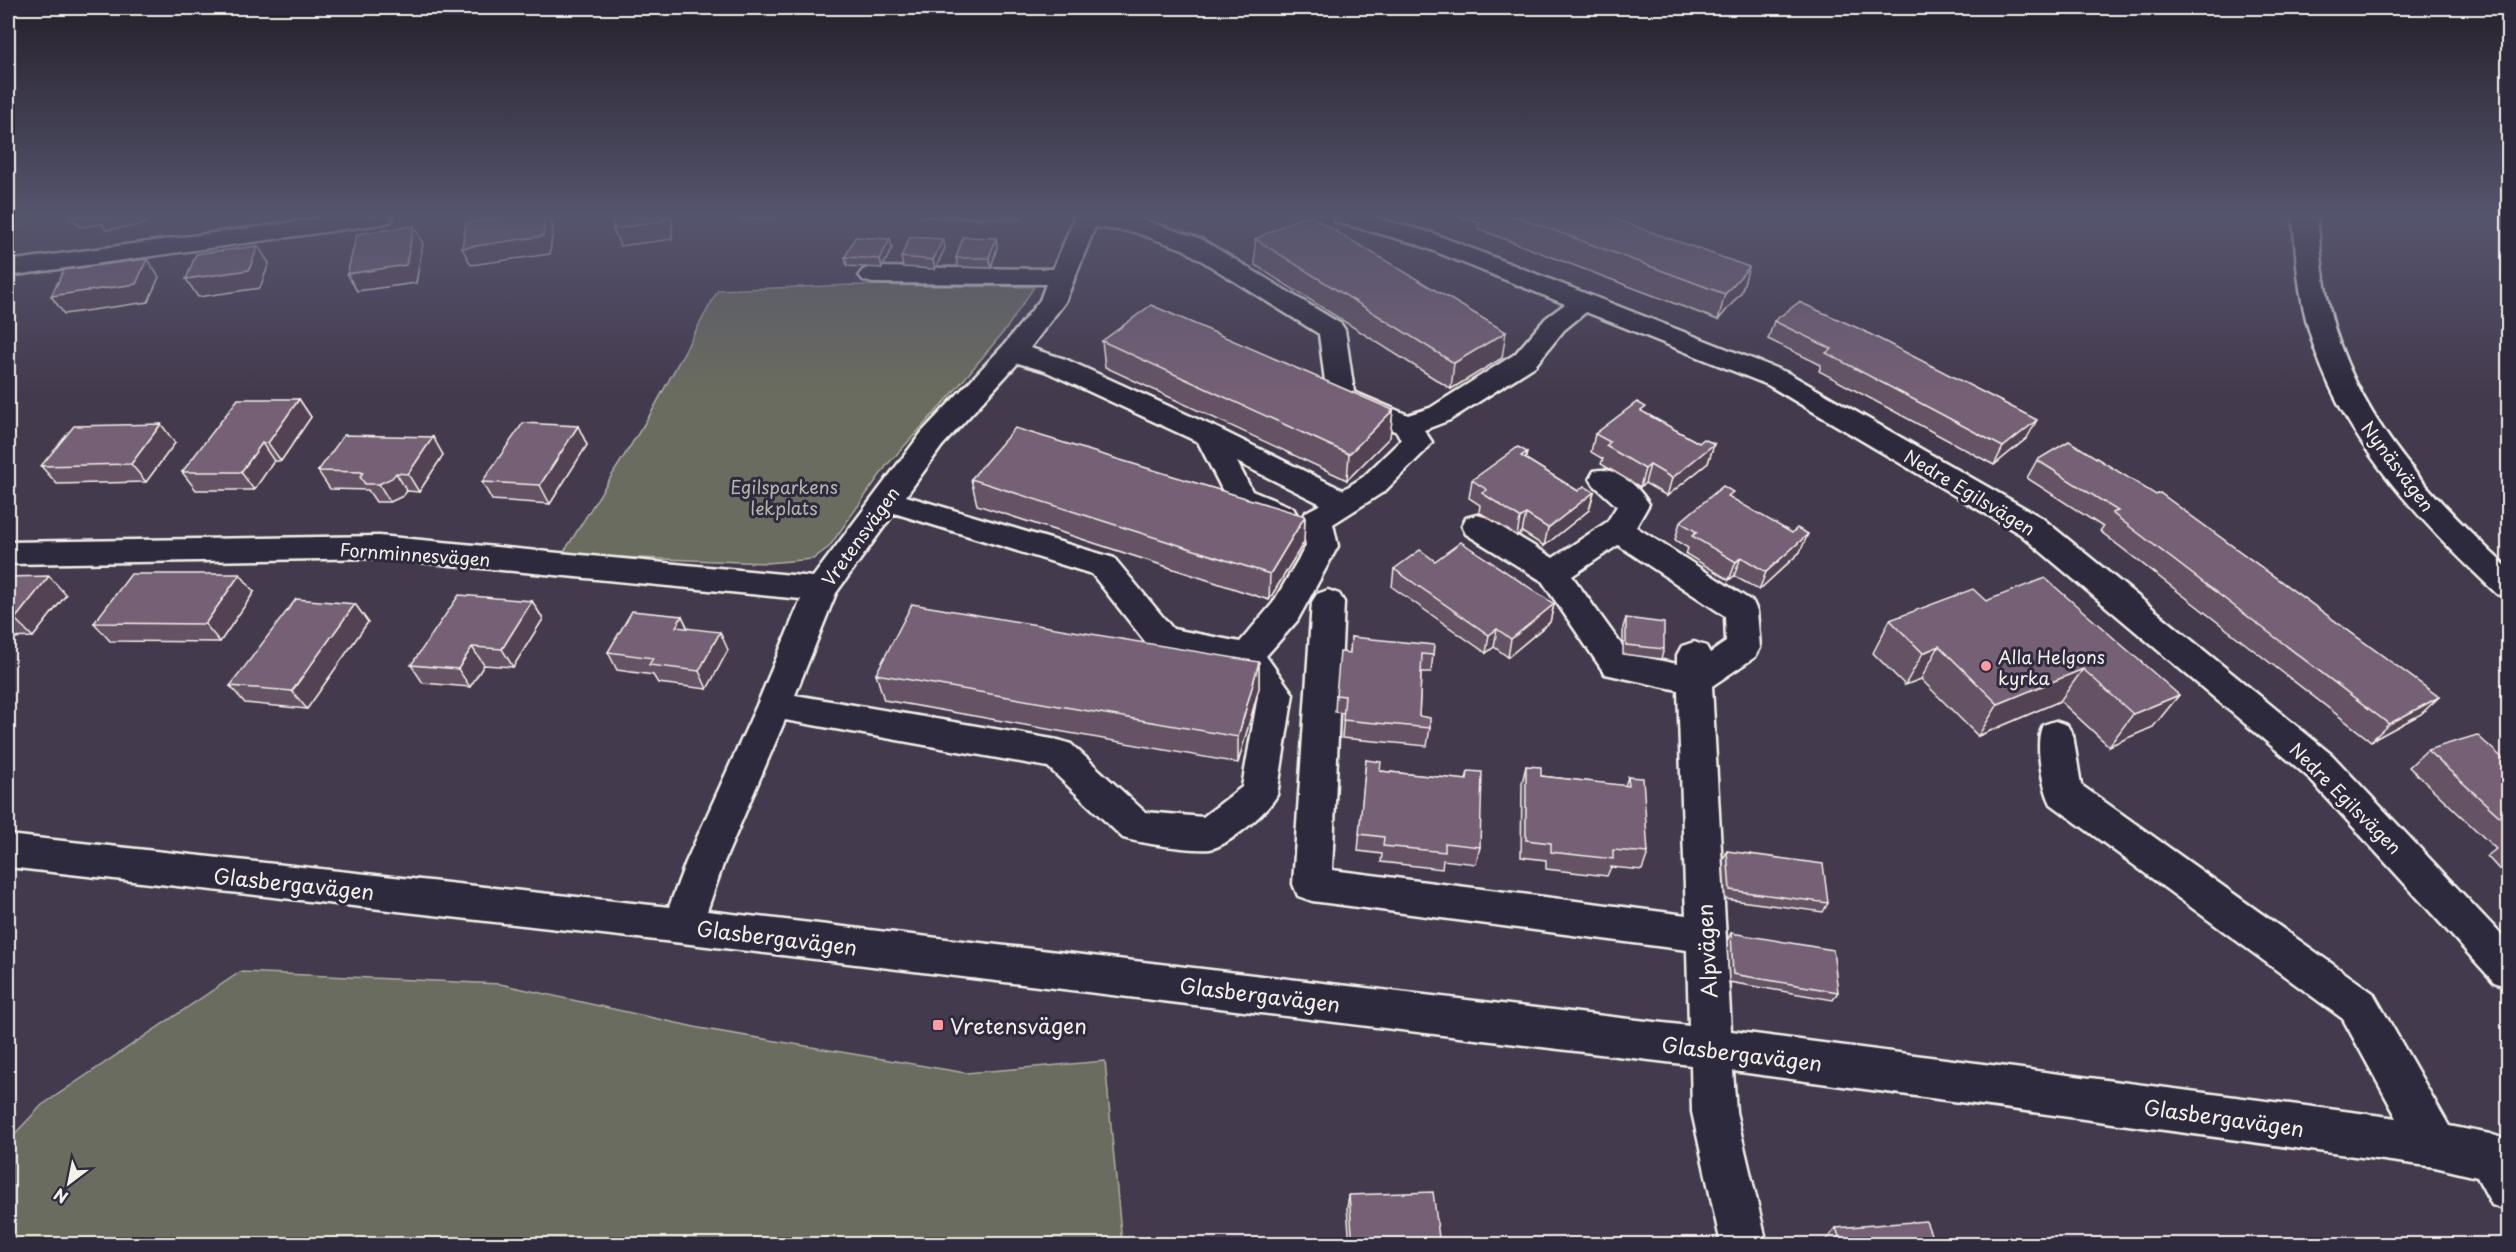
<svg xmlns="http://www.w3.org/2000/svg" width="2516" height="1252" font-family="'Playpen Sans',sans-serif">
  <style>
    .green { fill: #6a6c5e; stroke: #afaea3; stroke-width: 1.5 }
    .lines { fill: none; stroke-linecap: round; stroke-linejoin: round }
    .minor-casing { stroke: #f4f1e8; stroke-width: 5 }
    .minor { fill: #2f2a3d; fill-rule: evenodd }
    .wall { fill: #655365; stroke: #f4f1e8; stroke-width: 1.5 }
    .shaded-wall { fill: #524353; stroke: #f4f1e8; stroke-width: 1.5 }
    .building { fill: #756076; stroke: #f4f1e8; stroke-width: 1.5 }
    .poi-dot { fill: #ff9aa2; stroke: #2f2a3d; stroke-width: 2 }
    .labels { text-anchor: middle; dominant-baseline: central; stroke-width: 6; stroke-linejoin: round; paint-order: stroke }
    .street-label { font-size: 18px; fill: #f4f1e8; stroke: #2f2a3d }
    .park-label { font-size: 18px; fill: #b6b5aa; stroke: #2f2a3d }
    .poi-label { font-size: 18px; fill: #f4f1e8; stroke: #2f2a3d; text-anchor: start }
    .near-street-label { font-size: 21px; fill: #f4f1e8; stroke: #2f2a3d }
    .near-poi-label { font-size: 21px; fill: #f4f1e8; stroke: #2f2a3d; text-anchor: start }
  </style>
  <rect width="100%" height="100%" fill="#443a4e"/>
  <filter id="ink" filterUnits="userSpaceOnUse"><feTurbulence type="fractalNoise" baseFrequency=".0167" numOctaves="2"/><feDisplacementMap in="SourceGraphic" scale="12" xChannelSelector="R" yChannelSelector="G"/><feConvolveMatrix kernelMatrix="1 2 1 2 8 2 1 2 1" color-interpolation-filters="sRGB"/></filter>
  <g filter="url(#ink)">
    <g class="green">
      <polygon points="853,285 1034,287 1006,329 951,395 887,465 829,547 813,559 767,563 562,555 651,413 718,290"/>
      <polygon points="240,972 500,984 699,1028 966,1073 1105,1061 1122,1244 8,1244 8,1141 42,1105"/>
    </g>
    <g class="lines">
      <g class="minor-casing">
        <g id="minor">
          <polygon points="331,217 393,217 390,222 381,224 8,276 8,261"/>
          <path d="M1075 217 1138 218 1201 239 1341 324 1345 330 1354 392 1408 415 1430 408 1515 354 1546 318 1565 304 1414 243 1336 222 1333 217H1371L1432 233 1788 373 2042 518 2332 755 2508 942V987L2494 982 2306 775 2020 534 1768 385 1586 312 1564 330 1535 366 1450 420 1424 430 1432 442 1427 449 1385 491 1333 524 1338 546 1297 621 1266 656 1293 694 1277 795C1269 811 1228 846 1210 849 1194 851 1138 843 1123 838L1048 767 785 720 724 862 707 911 1689 1026 1687 950 1312 901 1298 896 1293 884 1312 602 1317 594 1328 590 1339 594 1344 602 1332 870 1686 915 1678 690 1605 674 1542 581 1466 534 1462 526 1466 518 1477 515 1488 518 1553 558 1607 522 1617 506 1594 485 1590 478 1594 471C1616 465 1638 486 1649 504L1636 527 1753 602 1757 611 1760 648 1755 657 1712 686 1731 1031 2397 1118 2343 1019 2051 804C2042 786 2034 742 2043 725L2055 721 2067 725 2073 735 2081 785 2373 993 2449 1126 2490 1134 2508 1140V1211L2492 1205 2477 1177 2435 1167 1733 1071 1736 1112 1767 1244H1721L1692 1112 1691 1065 682 943 8 867V835L669 907 686 862 757 705 801 599 379 558 8 564V542L379 536 813 577 922 432 1003 346 1040 300 1046 284 872 283 863 280 859 275 863 270 872 267 1053 269ZM1095 227 1134 232 1183 249 1319 334 1327 397 1331 403 1397 432 1401 440 1363 477 1343 490 1219 429 1065 359 1030 348 1065 302ZM1018 363 1045 371 1198 442 1230 505 1282 526 1293 522 1297 515 1293 508 1252 491 1237 462 1321 504 1306 512 1302 520 1306 546 1273 603 1240 642 1173 629 1114 558 906 496 942 446ZM894 513 1092 574 1151 649 1236 667 1258 696 1242 787 1203 817 1145 812 1071 744 1058 740 795 695 836 593ZM1618 545 1725 616 1726 642 1710 653 1706 646 1694 642 1682 646 1677 655V664L1628 654 1572 576Z"/>
          <path d="M2293 217H2317C2321 255 2324 294 2335 330 2365 428 2435 500 2508 568V597L2497 594C2418 519 2339 438 2309 330 2298 293 2296 255 2293 217Z"/>
        </g>
      </g>
      <use href="#minor" class="minor"/>
    </g>
    <g class="wall">
      <polygon points="740,217 777,217 741,220"/>
      <polygon points="918,217 1023,217 1021,220"/>
      <polygon points="1458,217 1609,217 1749,267 1741,293 1718,320 1478,229 1479,223"/>
      <polygon points="996,238 997,247 991,268 958,267 956,258"/>
      <polygon points="890,239 892,248 882,268 847,266 845,257"/>
      <polygon points="1255,239 1502,358 1451,389 1255,265"/>
      <polygon points="945,248 935,269 903,267 901,257"/>
      <polygon points="1774,321 2027,438 1994,465 1819,371 1821,365 1768,339"/>
      <polygon points="1102,341 1393,410 1390,437 1347,480 1105,367"/>
      <polygon points="299,399 311,417 281,461 274,461 254,490 196,490 182,472"/>
      <polygon points="1645,413 1699,443 1714,444 1708,463 1667,496 1645,483 1640,487 1601,464 1603,459 1591,452 1595,434"/>
      <polygon points="578,426 587,445 550,504 492,500 482,482"/>
      <polygon points="433,437 443,455 419,492 407,491 403,496 390,502 376,502 368,490 330,489 318,471"/>
      <polygon points="175,443 146,482 57,484 41,466"/>
      <polygon points="1526,459 1578,491 1594,492 1589,510 1544,546 1522,532 1517,536 1479,512 1480,505 1469,498 1472,480"/>
      <polygon points="2037,460 2439,697 2421,714 2371,741 2100,531 2103,527 2027,478"/>
      <polygon points="971,479 1305,516 1304,542 1269,600 977,505"/>
      <polygon points="1731,498 1800,552 1759,590 1734,576 1729,580 1686,554 1688,548 1675,540 1680,522"/>
      <polygon points="1435,561 1554,604 1550,622 1508,657 1494,647 1486,653 1392,587 1394,569"/>
      <polygon points="8,577 66,595 33,637 8,638"/>
      <polygon points="254,592 220,642 110,641 94,623"/>
      <polygon points="532,601 543,619 513,667 484,665 470,687 423,683 411,665"/>
      <polygon points="1986,601 2179,695 2153,727 2109,746 2060,701 1978,736 1921,679 1905,685 1873,653 1890,620"/>
      <polygon points="355,604 368,622 307,709 245,703 230,686"/>
      <polygon points="682,616 688,628 728,650 707,689 658,683 653,675 617,670 608,652"/>
      <polygon points="1626,618 1664,649 1661,659 1623,654 1623,627"/>
      <polygon points="1351,637 1433,655 1431,672 1421,672 1419,716 1430,728 1427,746 1342,738 1344,713 1335,712 1336,695 1350,653"/>
      <polygon points="1259,662 1259,688 1238,763 884,700 876,674"/>
      <polygon points="2427,750 2508,763 2508,879 2487,856 2496,849 2409,767"/>
      <polygon points="1366,760 1380,771 1466,780 1468,771 1480,847 1476,864 1443,860 1442,869 1381,862 1382,854 1358,851"/>
      <polygon points="1526,766 1541,776 1625,786 1628,777 1648,853 1642,870 1611,867 1607,876 1546,869 1546,860 1521,857 1522,783"/>
      <polygon points="1727,851 1828,903 1823,912 1725,899 1723,860"/>
      <polygon points="1731,933 1838,992 1833,1000 1729,982 1727,941"/>
      <polygon points="1349,1195 1440,1245 1350,1245 1347,1208"/>
      <polygon points="1836,1228 1935,1245 1826,1245 1825,1241"/>
    </g>
    <g class="shaded-wall">
      <polygon points="8,217 17,228 9,243 8,243"/>
      <polygon points="72,217 149,217 146,224 106,230 102,224 80,227"/>
      <polygon points="545,217 549,217 553,227 550,254 471,265 462,248"/>
      <polygon points="665,217 672,217 672,239 620,246 613,229"/>
      <polygon points="414,226 423,244 416,283 357,291 347,274"/>
      <polygon points="996,238 997,247 991,268 989,258"/>
      <polygon points="890,239 892,248 882,268 880,259"/>
      <polygon points="943,239 945,248 935,269 933,260"/>
      <polygon points="258,246 269,263 260,288 198,297 186,279"/>
      <polygon points="147,259 159,277 148,302 64,314 51,296"/>
      <polygon points="1749,267 1741,293 1718,320 1725,294"/>
      <polygon points="8,287 13,294 8,303"/>
      <polygon points="1506,332 1502,358 1451,389 1454,363"/>
      <polygon points="299,399 311,417 281,461 268,443"/>
      <polygon points="1393,410 1390,437 1347,480 1349,454"/>
      <polygon points="2037,420 2027,438 1994,465 2003,447"/>
      <polygon points="161,424 175,443 146,482 131,464"/>
      <polygon points="578,426 587,445 550,504 540,485"/>
      <polygon points="433,437 443,455 419,492 408,474"/>
      <polygon points="262,443 274,461 254,490 241,472"/>
      <polygon points="1714,444 1708,463 1667,496 1672,478"/>
      <polygon points="1527,452 1524,470 1521,456"/>
      <polygon points="1650,465 1645,483 1640,487 1645,469"/>
      <polygon points="396,473 407,491 403,496 390,502 379,484"/>
      <polygon points="1594,492 1589,510 1544,546 1548,528"/>
      <polygon points="1526,514 1522,532 1517,536 1520,518"/>
      <polygon points="1305,516 1304,542 1269,600 1270,574"/>
      <polygon points="1808,534 1800,552 1759,590 1766,572"/>
      <polygon points="1741,557 1734,576 1729,580 1736,562"/>
      <polygon points="240,574 254,592 220,642 205,624"/>
      <polygon points="49,576 66,595 33,637 15,619"/>
      <polygon points="532,601 543,619 513,667 502,649"/>
      <polygon points="355,604 368,622 307,709 292,691"/>
      <polygon points="1554,604 1550,622 1508,657 1511,639"/>
      <polygon points="682,616 690,634 676,627"/>
      <polygon points="1497,629 1494,647 1486,653 1489,635"/>
      <polygon points="720,632 728,650 707,689 699,671"/>
      <polygon points="1939,646 1921,679 1905,685 1923,653"/>
      <polygon points="472,647 484,665 470,687 458,669"/>
      <polygon points="1259,662 1259,688 1238,763 1238,737"/>
      <polygon points="2083,669 2060,701 1978,736 1998,704"/>
      <polygon points="2179,695 2153,727 2109,746 2133,714"/>
      <polygon points="2439,697 2421,714 2371,741 2389,724"/>
    </g>
    <g class="building">
      <polygon points="498,217 545,217 543,236 462,248 466,223 497,219"/>
      <polygon points="613,217 665,217 665,221 613,229"/>
      <polygon points="1301,217 1312,217 1506,332 1454,363 1255,239"/>
      <polygon points="1517,217 1609,217 1749,267 1725,294"/>
      <polygon points="414,226 406,265 347,274 357,234"/>
      <polygon points="855,237 890,239 880,259 845,257"/>
      <polygon points="910,237 943,239 933,260 901,257"/>
      <polygon points="963,237 996,238 989,258 956,258"/>
      <polygon points="258,246 249,270 186,279 196,254"/>
      <polygon points="147,259 136,284 51,296 64,270"/>
      <polygon points="1799,302 1860,329 2037,420 2003,447 1826,353 1832,349 1774,321"/>
      <polygon points="1151,305 1393,410 1349,454 1102,341"/>
      <polygon points="238,399 299,399 268,443 262,443 241,472 182,472"/>
      <polygon points="1637,402 1646,407 1641,411 1699,443 1704,439 1714,444 1672,478 1650,465 1645,469 1606,446 1610,442 1595,434"/>
      <polygon points="523,423 578,426 540,485 482,482"/>
      <polygon points="161,424 131,464 41,466 74,426"/>
      <polygon points="1015,428 1305,516 1270,574 971,479"/>
      <polygon points="344,435 433,437 408,474 396,473 392,478 379,484 365,484 360,477 363,472 318,471"/>
      <polygon points="2069,441 2156,495 2160,493 2439,697 2389,724 2112,513 2118,511 2037,460"/>
      <polygon points="1518,447 1527,452 1521,456 1578,491 1584,486 1594,492 1548,528 1526,514 1520,518 1482,493 1487,490 1472,480"/>
      <polygon points="1723,486 1733,492 1728,496 1792,533 1797,528 1808,534 1766,572 1741,557 1736,562 1692,536 1697,532 1680,522"/>
      <polygon points="1461,542 1554,604 1511,639 1497,629 1489,635 1394,569 1420,550 1435,561"/>
      <polygon points="131,574 240,574 205,624 94,623"/>
      <polygon points="49,576 15,619 8,620 8,577"/>
      <polygon points="2045,578 2179,695 2133,714 2083,669 1998,704 1939,646 1923,653 1890,620 1973,589 1986,601"/>
      <polygon points="459,595 532,601 502,649 472,647 458,669 411,665"/>
      <polygon points="296,599 355,604 292,691 230,686"/>
      <polygon points="912,604 1259,662 1238,737 876,674"/>
      <polygon points="632,611 682,616 676,627 720,632 699,671 649,665 653,658 608,652"/>
      <polygon points="1626,618 1664,623 1664,649 1626,645"/>
      <polygon points="1351,637 1434,645 1433,655 1422,654 1419,716 1430,718 1430,728 1343,720 1345,696 1336,695 1340,652 1350,653"/>
      <polygon points="2477,735 2508,763 2508,824 2427,750"/>
      <polygon points="1366,760 1381,762 1380,771 1467,780 1468,771 1482,772 1480,847 1445,843 1445,852 1383,846 1384,837 1359,834"/>
      <polygon points="1526,766 1541,767 1541,776 1629,786 1628,777 1643,778 1648,853 1613,850 1613,859 1551,852 1551,843 1526,840"/>
      <polygon points="1727,851 1823,864 1828,903 1730,890"/>
      <polygon points="1731,933 1833,950 1838,992 1733,974"/>
      <polygon points="1433,1192 1440,1245 1353,1245 1349,1195"/>
      <polygon points="1926,1221 1935,1245 1842,1245 1836,1228"/>
    </g>
  </g>
  <linearGradient id="sky" x2="0" y2="1"><stop stop-color="#25202b"/><stop offset="0.55" stop-color="#56556e"/><stop offset="1" stop-color="#56556e" stop-opacity="0"/></linearGradient>
  <rect width="2516" height="392" fill="url(#sky)"/>
  <g class="poi-dot">
    <circle cx="1986" cy="666" r="6"/>
    <rect x="932" y="1019" width="12" height="12" rx="3"/>
  </g>
  <g class="labels">
    <g class="street-label">
      <text transform="translate(2398 466) rotate(53)">Nynäsvägen</text>
      <text transform="translate(1970 492) rotate(31)">Nedre Egilsvägen</text>
      <text transform="translate(860 536) rotate(-54)">Vretensvägen</text>
      <text transform="translate(415 554) rotate(4)">Fornminnesvägen</text>
      <text transform="translate(2346 798) rotate(45)">Nedre Egilsvägen</text>
    </g>
    <g class="park-label">
      <text x="784" y="486">Egilsparkens<tspan x="784" dy="21">lekplats</tspan></text>
    </g>
    <g class="poi-label">
      <text x="1998" y="656">Alla Helgons<tspan x="1998" dy="21">kyrka</tspan></text>
    </g>
    <g class="near-street-label">
      <text transform="translate(294 883) rotate(6)">Glasbergavägen</text>
      <text transform="translate(777 937) rotate(7)">Glasbergavägen</text>
      <text transform="translate(1706 951) rotate(-93)">Alpvägen</text>
      <text transform="translate(1260 994) rotate(7)">Glasbergavägen</text>
      <text transform="translate(1742 1053) rotate(7)">Glasbergavägen</text>
      <text transform="translate(2224 1117) rotate(8)">Glasbergavägen</text>
    </g>
    <g class="near-poi-label">
      <text x="950" y="1025">Vretensvägen</text>
    </g>
  </g>
  <rect width="2516" height="1252" fill="none" stroke="#2f2a3d" stroke-width="30"/>
  <rect x="15" y="15" width="2486" height="1222" fill="none" stroke="#f4f1e8" stroke-width="2" filter="url(#ink)"/>
  <g transform="translate(69 1183) rotate(212)" stroke="#2f2a3d" stroke-width="4.5" paint-order="stroke">
  <path d="M0-4.5L10 22L0 15L-10 22Z" fill="#f4f1e8"/>
  <text y="-9" font-size="16" font-weight="bold" text-anchor="middle" fill="#f4f1e8">N</text>
  </g>
</svg>
